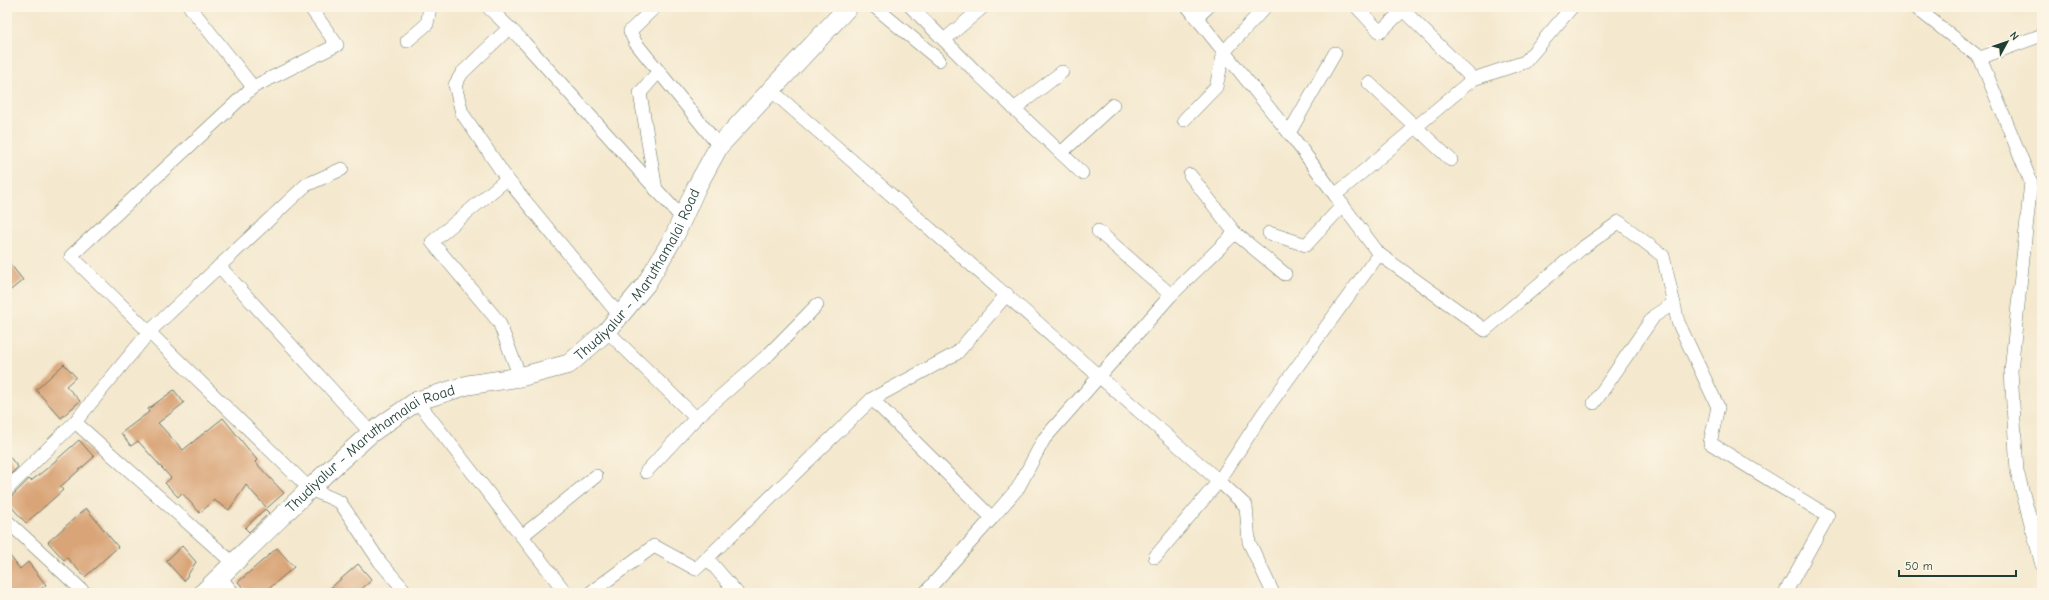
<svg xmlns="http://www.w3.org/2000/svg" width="2049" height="600" font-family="'Comic Neue',sans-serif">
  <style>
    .building { fill: #d9a477 }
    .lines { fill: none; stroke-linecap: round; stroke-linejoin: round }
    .street-casing { stroke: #6a796a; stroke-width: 14 }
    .secondary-casing { stroke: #6a796a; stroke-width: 20 }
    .street { stroke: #fff; stroke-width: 13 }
    .secondary { stroke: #fff; stroke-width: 19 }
    .labels { text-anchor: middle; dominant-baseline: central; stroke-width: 3; stroke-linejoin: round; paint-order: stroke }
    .street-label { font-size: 15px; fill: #1f3d34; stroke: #fcf5e5 }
  </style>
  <rect width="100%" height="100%" fill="#fcf5e5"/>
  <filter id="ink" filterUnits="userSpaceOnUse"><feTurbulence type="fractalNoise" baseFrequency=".025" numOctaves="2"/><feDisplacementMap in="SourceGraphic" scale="8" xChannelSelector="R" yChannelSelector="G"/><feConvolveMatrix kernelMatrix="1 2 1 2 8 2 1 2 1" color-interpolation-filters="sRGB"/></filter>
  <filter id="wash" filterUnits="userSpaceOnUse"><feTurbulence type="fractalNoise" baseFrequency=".012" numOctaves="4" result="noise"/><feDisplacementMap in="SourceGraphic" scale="16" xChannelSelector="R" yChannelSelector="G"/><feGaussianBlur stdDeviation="0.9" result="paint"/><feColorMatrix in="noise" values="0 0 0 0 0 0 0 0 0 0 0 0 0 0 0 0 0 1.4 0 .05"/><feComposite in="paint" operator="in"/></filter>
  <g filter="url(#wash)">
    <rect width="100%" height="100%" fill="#f4e8ce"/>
    <g id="blocks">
      <g class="building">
        <polygon points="7,260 23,280 7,293"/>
        <polygon points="64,364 76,377 66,386 80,401 61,418 36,390"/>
        <polygon points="174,390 184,403 158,423 183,450 223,418 257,460 255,462 284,493 267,508 246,485 229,510 214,500 200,513 182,493 178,497 165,483 171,478 138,441 131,446 121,433 149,412 148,409"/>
        <polygon points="79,440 94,457 60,487 63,490 26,523 7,502 7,497 13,495 29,479 31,481 45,470"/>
        <polygon points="7,454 18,467 7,478"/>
        <polygon points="86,508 118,547 85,577 67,558 64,560 48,542"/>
        <polygon points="265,509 269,513 249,532 245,528"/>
        <polygon points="182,546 196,562 184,581 166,561"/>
        <polygon points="277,548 294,567 264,593 248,593 238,582"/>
        <polygon points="7,552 20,569 28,562 46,585 36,593 10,593 7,589"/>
        <polygon points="358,564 372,580 357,593 325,593"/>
      </g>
    </g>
  </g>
  <g filter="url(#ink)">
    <use href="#blocks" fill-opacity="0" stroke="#6a796a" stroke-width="1"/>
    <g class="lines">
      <g class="street-casing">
        <g id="street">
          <polyline points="190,7 253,87 71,256 310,489 340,502 380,562 407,593"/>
          <polyline points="488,7 521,39 682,218"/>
          <polyline points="655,7 630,31 635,42 719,146"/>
          <polyline points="875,7 939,60"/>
          <polyline points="911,7 980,76 1082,173"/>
          <polyline points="1188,7 1294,139 1335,195 1473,79 1400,7"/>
          <polyline points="1357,7 1380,32 1403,10"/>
          <polyline points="1915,7 1980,58 2031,182 2011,371 2017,471 2042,565"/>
          <polyline points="1196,18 1208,7"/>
          <polyline points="509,28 462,73 455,85 462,113 507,179 620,316"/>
          <polyline points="944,40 983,7"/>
          <polyline points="407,41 427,24 430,7"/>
          <polyline points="1980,58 2042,35"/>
          <polyline points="1473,79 1525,62 1572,7"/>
          <polyline points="1369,83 1451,160"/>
          <polyline points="253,87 337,45 310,7"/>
          <polyline points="771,90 1219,481 1262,415 1379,254 1335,195"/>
          <polyline points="1014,109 1062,72"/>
          <polyline points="1184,120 1216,87 1224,52 1265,7"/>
          <polyline points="1289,133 1335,53"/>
          <polyline points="1061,153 1113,105"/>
          <polyline points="1190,175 1235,233 1285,274"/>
          <polyline points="507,179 432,242 499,322 520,377"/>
          <polyline points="656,190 640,93 659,71"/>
          <polyline points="1098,231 1171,295"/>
          <polyline points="1269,233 1306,245 1343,205"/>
          <polyline points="1379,254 1485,330 1581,249 1619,222 1663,256 1678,322 1718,407 1710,443 1828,516 1785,593"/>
          <polyline points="219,266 371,433"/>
          <polyline points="607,331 696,418"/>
          <polyline points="872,399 992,518 925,593"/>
          <polyline points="417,401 566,593"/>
          <polyline points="1594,403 1654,316 1674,303"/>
          <polyline points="75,422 234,564"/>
          <polyline points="646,472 696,418 769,354 817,305"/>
          <polyline points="7,489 75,422 150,331 306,185 342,169"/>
          <polyline points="992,518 1018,488 1044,439 1171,295 1235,233"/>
          <polyline points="7,521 85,593"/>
          <polyline points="2031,527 2042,519"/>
          <polyline points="522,536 596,476"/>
          <polyline points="1155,557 1219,481 1246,506 1249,542 1273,593"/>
          <polyline points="707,558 737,593"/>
          <polyline points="220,577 233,593"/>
          <polyline points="590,593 654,546 696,569 872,399 957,353 1007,294"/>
        </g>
      </g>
      <g class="secondary-casing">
        <g id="secondary">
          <path id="s1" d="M203 593 324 475 371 433 417 401 468 385 520 377 569 364 607 331 646 284 675 235 696 188 719 146 848 7"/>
        </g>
      </g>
      <use href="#street" class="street"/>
      <use href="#secondary" class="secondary"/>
    </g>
  </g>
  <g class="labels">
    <g class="street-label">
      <text stroke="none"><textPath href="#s1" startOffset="559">Thudiyalur - Maruthamalai Road</textPath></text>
      <text stroke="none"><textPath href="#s1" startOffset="223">Thudiyalur - Maruthamalai Road</textPath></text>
    </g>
  </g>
  <rect width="2049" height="600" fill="none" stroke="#fcf5e5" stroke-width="24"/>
  <g transform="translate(2007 42) rotate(50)" stroke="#fcf5e5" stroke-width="3" paint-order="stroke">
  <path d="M0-3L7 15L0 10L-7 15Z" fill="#1f3d34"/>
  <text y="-6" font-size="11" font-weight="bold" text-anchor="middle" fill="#1f3d34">N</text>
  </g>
  <path d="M1899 570v6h117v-6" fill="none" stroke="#1f3d34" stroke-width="2"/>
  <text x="1905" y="570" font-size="12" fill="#1f3d34" stroke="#fcf5e5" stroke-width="3" paint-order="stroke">50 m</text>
</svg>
